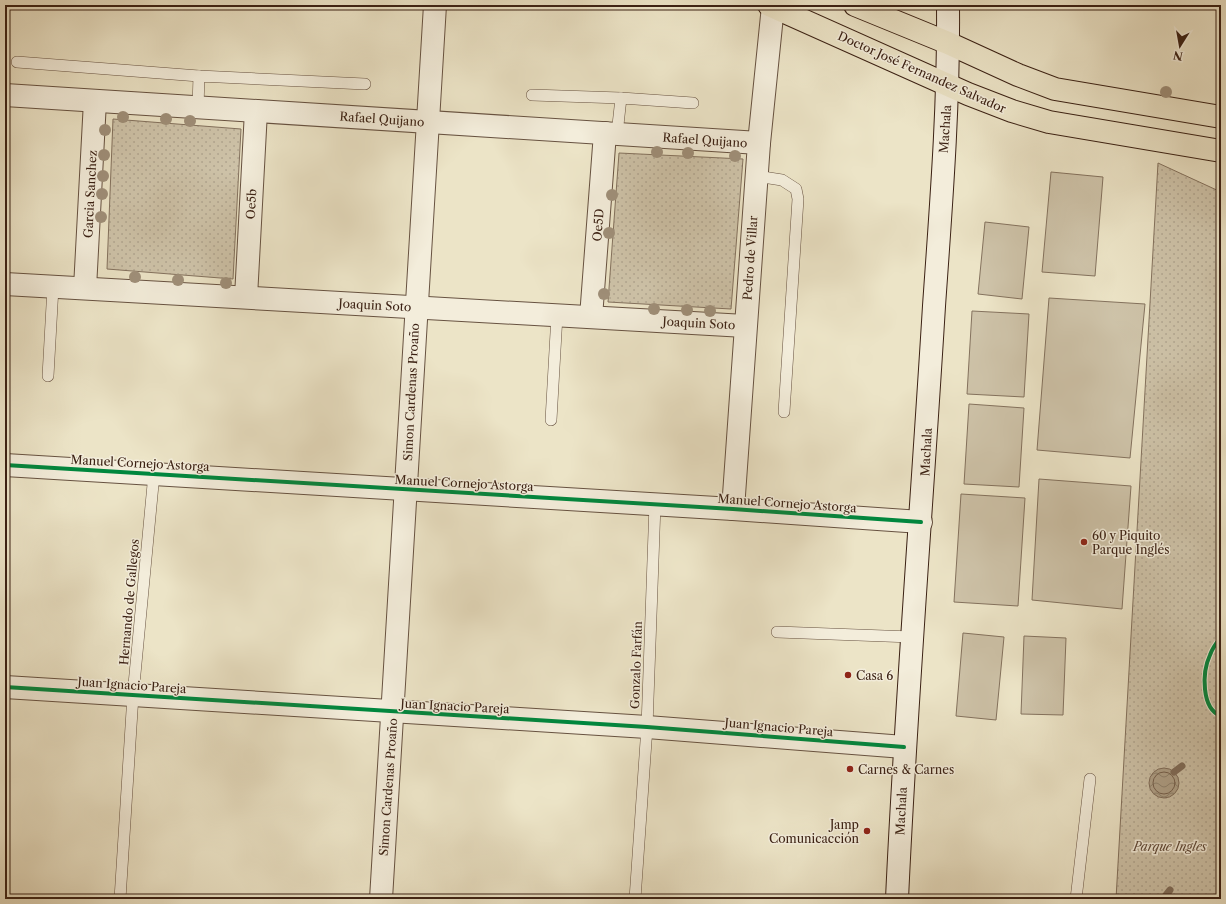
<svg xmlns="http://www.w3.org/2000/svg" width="1226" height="904" font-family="'Libre Caslon Text',serif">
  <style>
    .grass { fill: #cec3a9; stroke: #84725e }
    .park { fill: url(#park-dots); stroke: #84725e }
    .water { fill: url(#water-waves); stroke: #816e5b }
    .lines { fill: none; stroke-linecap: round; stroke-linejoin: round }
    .shore { stroke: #76624f; stroke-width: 1 }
    .stream { stroke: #816e5b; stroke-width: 7 }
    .lane-casing { stroke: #675241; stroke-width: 12 }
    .street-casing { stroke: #675241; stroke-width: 24 }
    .secondary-casing { stroke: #3b2114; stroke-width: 24 }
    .primary-casing { stroke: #3b2114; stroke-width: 24 }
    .lane { stroke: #f3eddb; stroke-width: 11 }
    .street { stroke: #f3eddb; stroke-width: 22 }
    .secondary { stroke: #f3eddb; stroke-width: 22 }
    .primary { stroke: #ece4c7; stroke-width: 22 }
    .cycleway-casing { stroke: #f3eddb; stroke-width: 6 }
    .cycleway { stroke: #00873e; stroke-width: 4 }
    .tree { fill: #9f8f79 }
    .poi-dot { fill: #8f2418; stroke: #f3eddb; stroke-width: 1.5 }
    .labels { text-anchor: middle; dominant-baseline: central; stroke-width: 3; stroke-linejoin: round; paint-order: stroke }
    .street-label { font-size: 12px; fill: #3b2114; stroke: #f3eddb }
    .poi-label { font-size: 12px; fill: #3b2114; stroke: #f3eddb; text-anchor: start }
    .park-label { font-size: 12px; font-style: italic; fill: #604a39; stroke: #f3eddb }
  </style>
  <defs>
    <pattern id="park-dots" width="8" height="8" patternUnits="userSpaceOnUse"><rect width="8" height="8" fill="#cec3a9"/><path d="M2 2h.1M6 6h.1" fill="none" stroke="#b2a791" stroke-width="1.8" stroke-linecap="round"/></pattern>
    <pattern id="water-waves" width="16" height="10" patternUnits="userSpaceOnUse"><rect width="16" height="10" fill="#b0a28a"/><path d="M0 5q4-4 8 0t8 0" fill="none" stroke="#908470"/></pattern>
  </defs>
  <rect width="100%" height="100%" fill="#ece4c7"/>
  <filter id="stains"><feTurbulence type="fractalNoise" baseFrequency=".005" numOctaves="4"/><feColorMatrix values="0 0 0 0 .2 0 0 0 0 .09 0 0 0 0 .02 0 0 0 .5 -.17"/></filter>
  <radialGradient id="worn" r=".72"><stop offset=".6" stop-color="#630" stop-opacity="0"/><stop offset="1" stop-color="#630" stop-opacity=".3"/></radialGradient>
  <g class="grass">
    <polygon points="1051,172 1103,177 1095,276 1042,272"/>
    <polygon points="985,222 1029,227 1022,299 978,294"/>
    <polygon points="1049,298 1145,304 1130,458 1037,450"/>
    <polygon points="972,311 1029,314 1024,397 967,394"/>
    <polygon points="969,404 1024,408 1019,487 964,484"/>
    <polygon points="1039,479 1131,486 1122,609 1032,600"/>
    <polygon points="961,494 1025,498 1018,606 954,602"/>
    <polygon points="963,633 1004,637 996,720 956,716"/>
    <polygon points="1024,636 1066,638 1063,715 1021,714"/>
  </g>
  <g class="park">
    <polygon points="113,119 241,129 233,279 107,269"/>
    <polygon points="619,153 743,159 731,309 608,302"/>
    <polygon points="1158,163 1221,192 1221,899 1116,899"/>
  </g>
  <circle class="water" cx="1164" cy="783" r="15"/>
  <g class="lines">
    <circle class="shore" cx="1164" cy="783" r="11"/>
    <g class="stream">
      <polyline points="1174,772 1182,766"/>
      <polyline points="1163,899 1170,890"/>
    </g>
    <g class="lane-casing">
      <g id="lane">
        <polyline points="17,62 199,76"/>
        <polyline points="532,95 621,98"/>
        <polyline points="198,107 199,76 365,84"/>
        <polyline points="617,134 621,98 693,103"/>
        <polyline points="756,176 782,180 796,189 798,199 784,412"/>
        <polyline points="48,376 53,287"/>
        <polyline points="551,420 557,315"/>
        <polyline points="777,632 912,637"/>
        <polyline points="120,899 133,695 154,474"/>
        <polyline points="635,899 647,727 655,504"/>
        <polyline points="1076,899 1090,779"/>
      </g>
    </g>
    <g class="street-casing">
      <g id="street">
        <polyline points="5,95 759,143"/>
        <polyline points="5,284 745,326"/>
        <polyline points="85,288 95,101"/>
        <polyline points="246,297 256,111"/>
        <polyline points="591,317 605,133"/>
        <polyline points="5,465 733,509 921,522"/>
        <polyline points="733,509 759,143 773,6"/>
        <polyline points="5,687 647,727 904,747"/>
        <polyline points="381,899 435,5"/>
      </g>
    </g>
    <g class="secondary-casing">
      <path id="secondary" d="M897 899C906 701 922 504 934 306 941 206 949 106 948 5"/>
    </g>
    <g class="primary-casing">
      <g id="primary">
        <polyline points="769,5 968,94 1012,111 1049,122 1221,151"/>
        <polyline points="855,5 948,43 1018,75 1055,89 1221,117"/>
      </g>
    </g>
    <use href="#lane" class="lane"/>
    <use href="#street" class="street"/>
    <use href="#secondary" class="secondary"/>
    <use href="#primary" class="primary"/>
    <g class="cycleway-casing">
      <g id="cycleway">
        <polyline points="5,465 733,509 921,522"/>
        <path d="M1221 637C1217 642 1212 649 1210 655 1202 672 1201 709 1221 716"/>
        <polyline points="5,687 647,727 904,747"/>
      </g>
    </g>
    <use href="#cycleway" class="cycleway"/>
  </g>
  <g class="tree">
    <circle cx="1166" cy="92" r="6"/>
    <circle cx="123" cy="117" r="6"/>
    <circle cx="166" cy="119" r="6"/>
    <circle cx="190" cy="121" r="6"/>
    <circle cx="105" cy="130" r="6"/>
    <circle cx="657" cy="152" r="6"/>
    <circle cx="688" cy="153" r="6"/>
    <circle cx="104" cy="155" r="6"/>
    <circle cx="735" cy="156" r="6"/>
    <circle cx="103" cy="176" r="6"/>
    <circle cx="102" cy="194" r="6"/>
    <circle cx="612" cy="195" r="6"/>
    <circle cx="101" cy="217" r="6"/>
    <circle cx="609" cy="233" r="6"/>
    <circle cx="135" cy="277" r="6"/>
    <circle cx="178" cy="280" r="6"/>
    <circle cx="226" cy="283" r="6"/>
    <circle cx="604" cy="294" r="6"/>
    <circle cx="654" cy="309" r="6"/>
    <circle cx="687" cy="310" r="6"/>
    <circle cx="710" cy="311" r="6"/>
  </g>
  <g class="poi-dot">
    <circle cx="1084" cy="542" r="4"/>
    <circle cx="848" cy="675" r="4"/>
    <circle cx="850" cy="769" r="4"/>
    <circle cx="867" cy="831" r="4"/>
  </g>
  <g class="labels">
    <g class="street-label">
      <text transform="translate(922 72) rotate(24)">Doctor José Fernandez Salvador</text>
      <text transform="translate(382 119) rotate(4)">Rafael Quijano</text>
      <text transform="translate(945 129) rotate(-86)">Machala</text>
      <text transform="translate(705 140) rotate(4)">Rafael Quijano</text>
      <text transform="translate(90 194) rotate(-87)">Garcia Sanchez</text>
      <text transform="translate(251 204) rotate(-87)">Oe5b</text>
      <text transform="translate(598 225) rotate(-86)">Oe5D</text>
      <text transform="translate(750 258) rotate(-86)">Pedro de Villar</text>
      <text transform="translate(375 305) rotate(3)">Joaquin Soto</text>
      <text transform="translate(699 323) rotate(3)">Joaquin Soto</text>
      <text transform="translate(411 392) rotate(-87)">Simon Cardenas Proaño</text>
      <text transform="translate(926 452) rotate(-87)">Machala</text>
      <text transform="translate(140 463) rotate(3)">Manuel Cornejo Astorga</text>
      <text transform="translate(464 483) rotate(3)">Manuel Cornejo Astorga</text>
      <text transform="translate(787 503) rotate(4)">Manuel Cornejo Astorga</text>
      <text transform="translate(129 602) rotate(-85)">Hernando de Gallegos</text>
      <text transform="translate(636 665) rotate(-88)">Gonzalo Farfán</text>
      <text transform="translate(132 685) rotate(4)">Juan Ignacio Pareja</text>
      <text transform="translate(455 706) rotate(3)">Juan Ignacio Pareja</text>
      <text transform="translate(779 727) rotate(5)">Juan Ignacio Pareja</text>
      <text transform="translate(388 787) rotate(-86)">Simon Cardenas Proaño</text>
      <text transform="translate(901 811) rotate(-87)">Machala</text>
    </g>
    <g class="poi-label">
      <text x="1092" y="535">60 y Piquito<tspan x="1092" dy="14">Parque Inglés</tspan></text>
      <text x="856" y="675">Casa 6</text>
      <text x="858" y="769">Carnes &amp; Carnes</text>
      <text x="859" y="824" text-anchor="end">Jamp<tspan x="859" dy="14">Comunicacción</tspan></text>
    </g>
    <g class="park-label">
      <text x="1170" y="846">Parque Ingles</text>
    </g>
  </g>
  <rect width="1226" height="904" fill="none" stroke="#ece4c7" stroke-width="20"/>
  <rect x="6" y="6" width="1214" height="892" fill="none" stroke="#3b2114" stroke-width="2"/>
  <rect x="10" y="10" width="1206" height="884" fill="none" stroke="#3b2114"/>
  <g transform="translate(1180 46) rotate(191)" stroke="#f3eddb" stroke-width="3" paint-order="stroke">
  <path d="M0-3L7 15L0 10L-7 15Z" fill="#3b2114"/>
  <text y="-6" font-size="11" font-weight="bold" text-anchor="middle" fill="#3b2114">N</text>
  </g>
  <rect width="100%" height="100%" filter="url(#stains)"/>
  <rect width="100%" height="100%" fill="url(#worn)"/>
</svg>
